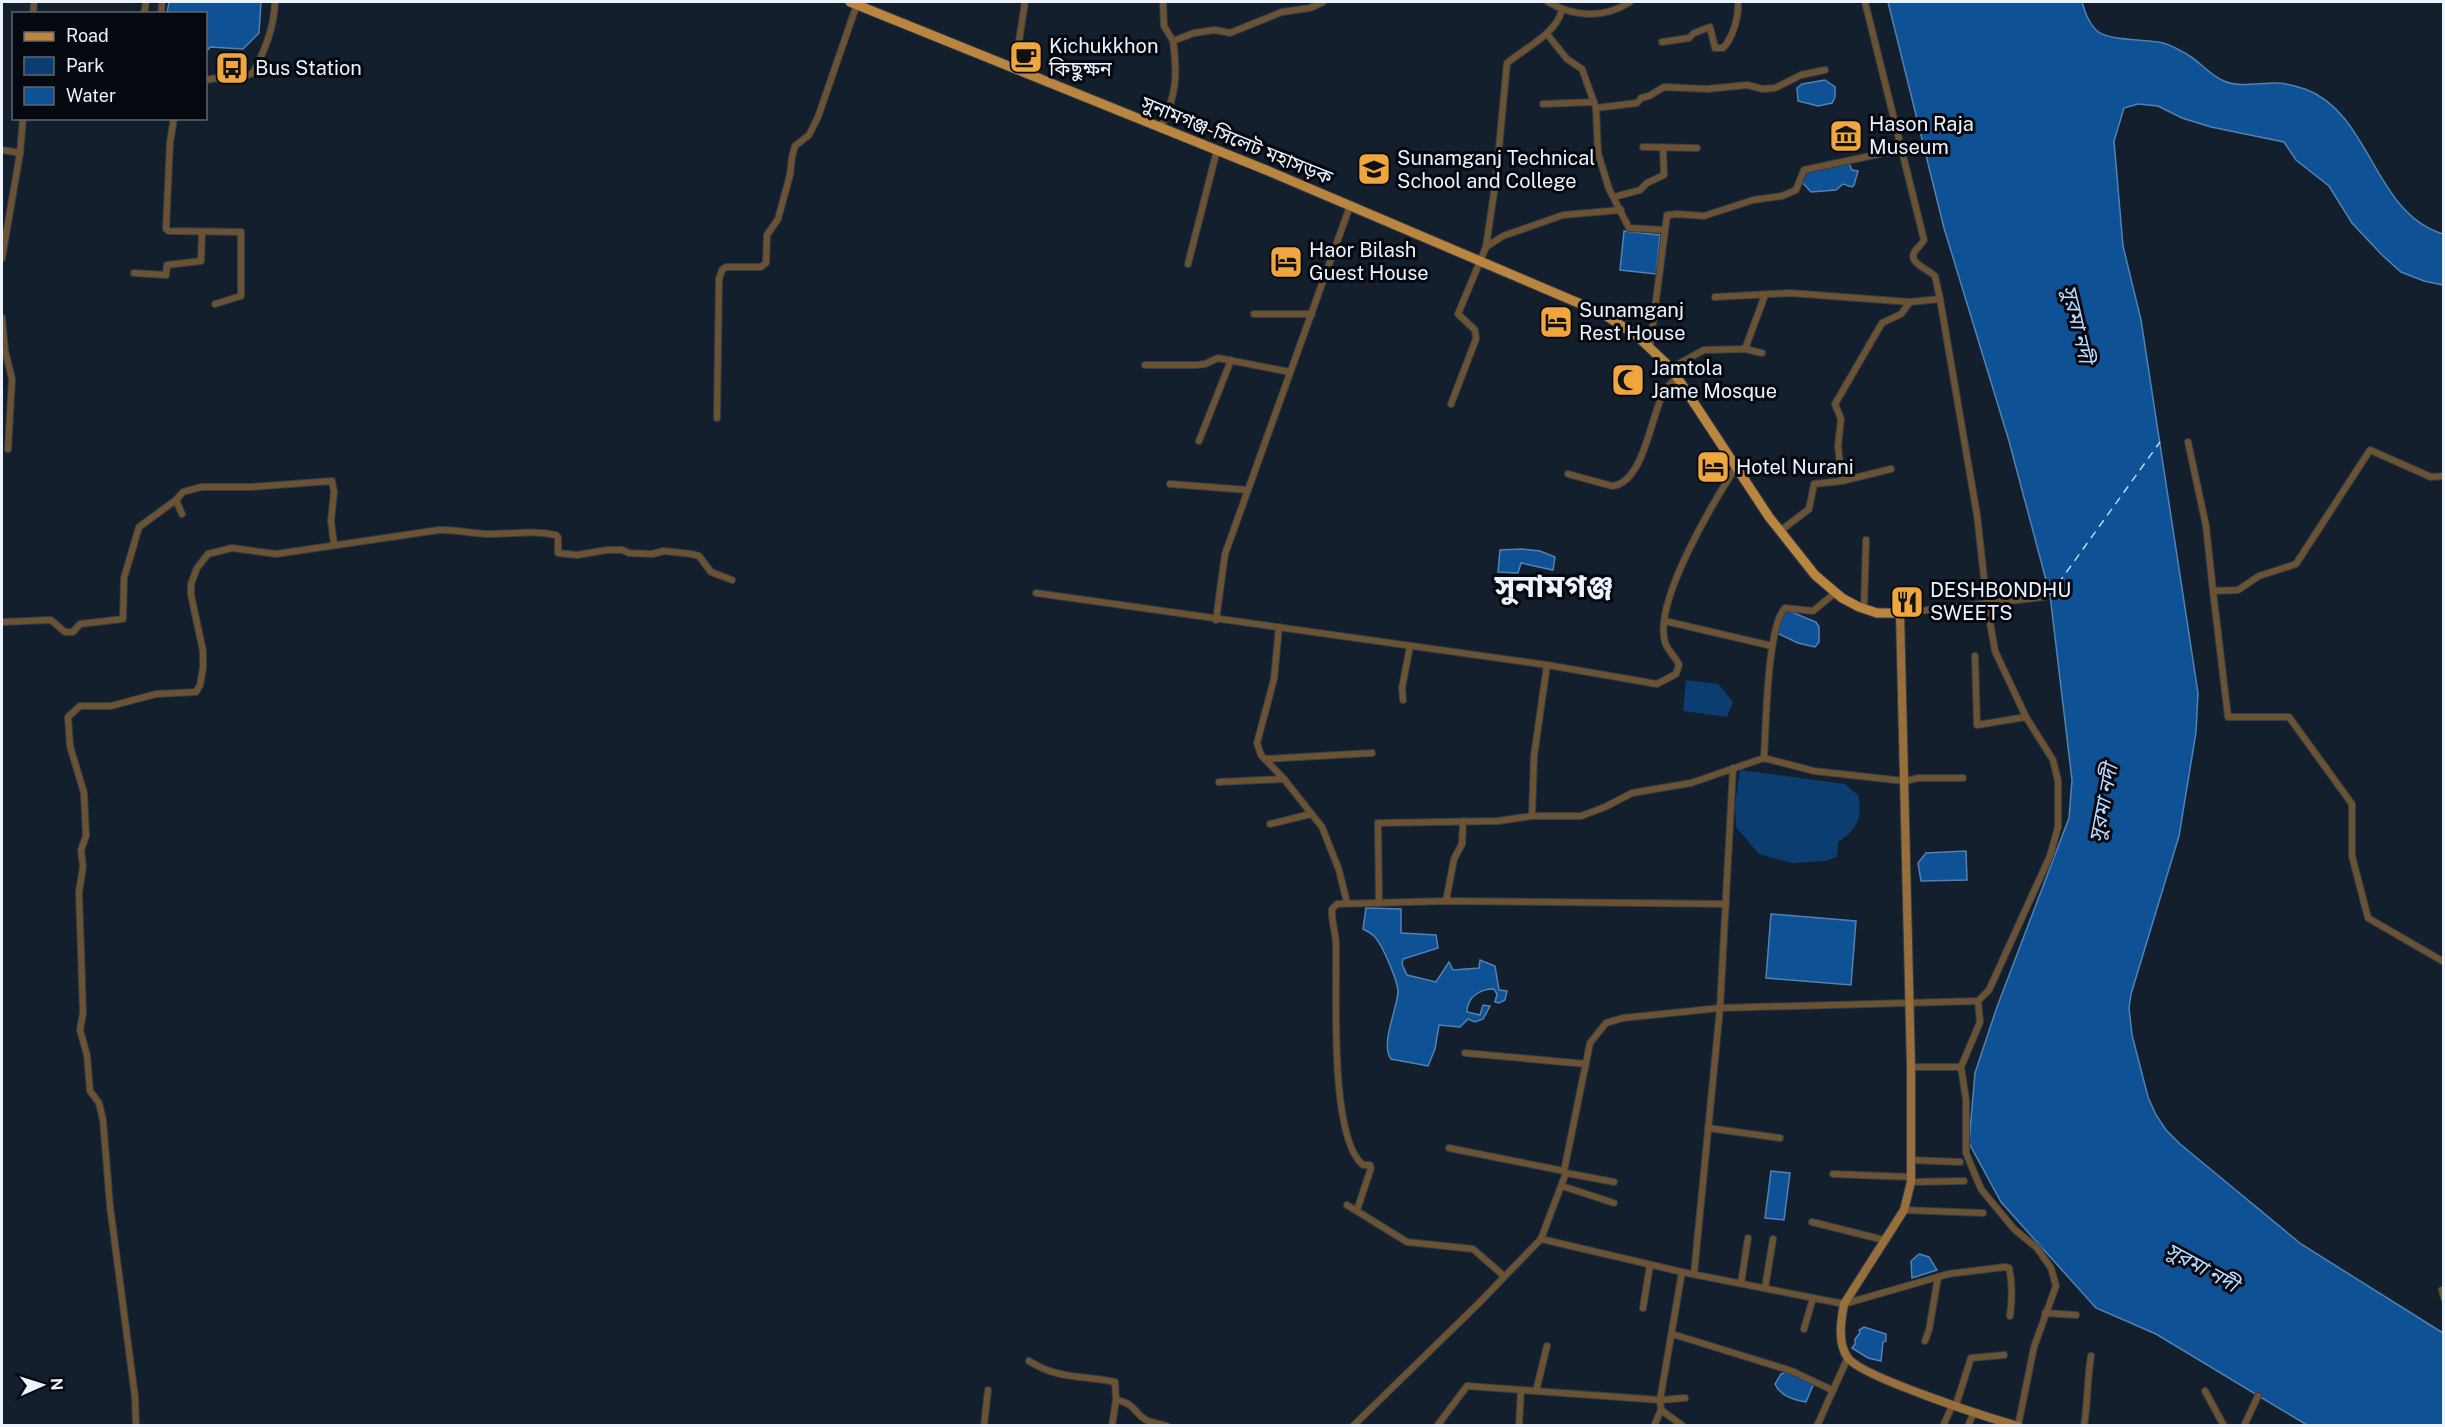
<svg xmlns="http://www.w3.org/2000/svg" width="2445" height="1427" font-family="'Public Sans','Noto Sans Bengali',sans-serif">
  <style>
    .green { fill: #0c3d71 }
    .water { fill: #0e5194; stroke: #5182b4; stroke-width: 1.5 }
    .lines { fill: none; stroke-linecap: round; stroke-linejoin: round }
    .ferry { stroke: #bad9ff; stroke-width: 1.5; stroke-dasharray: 8 6; stroke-linecap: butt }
    .minor-casing { stroke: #313d49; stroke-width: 8 }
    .secondary-casing { stroke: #313d49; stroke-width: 10 }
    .primary-casing { stroke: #313d49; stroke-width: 11 }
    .minor { stroke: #6b5233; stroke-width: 6 }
    .secondary { stroke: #986f3b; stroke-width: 8 }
    .primary { stroke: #ba853f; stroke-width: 9 }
    .labels { text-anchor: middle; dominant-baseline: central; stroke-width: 6; stroke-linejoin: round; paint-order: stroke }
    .poi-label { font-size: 20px; fill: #ecf3fd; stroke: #05080e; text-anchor: start }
    .street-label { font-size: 20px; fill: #ecf3fd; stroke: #05080e }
    .water-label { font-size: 21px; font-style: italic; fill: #bad9ff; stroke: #05080e }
    .town-label { font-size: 32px; font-weight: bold; fill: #ecf3fd; stroke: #05080e }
  </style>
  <rect width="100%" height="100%" fill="#131f2c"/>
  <g class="green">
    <polygon points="1686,680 1718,684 1733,702 1727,717 1683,711"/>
    <path d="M1740 770 1845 784 1858 795C1863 817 1857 830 1838 842L1837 857 1825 861 1792 863 1759 854 1736 827 1735 805Z"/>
  </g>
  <g class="water">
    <polygon points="169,2 261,2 259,33 243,49 210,47 206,52 206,14 167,13"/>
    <path d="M1888 2H2082C2085 12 2088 22 2096 30 2107 41 2141 39 2158 42 2166 43 2176 48 2183 52 2198 59 2209 75 2224 81 2239 88 2262 82 2278 83 2286 83 2297 87 2305 89 2371 113 2374 214 2443 234V285L2424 281 2401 272 2382 255 2352 223 2329 186 2296 160 2284 142 2211 127 2182 118 2158 106 2138 104 2124 108 2114 141 2123 246 2141 320 2198 693 2196 732 2179 836 2131 994 2129 1008 2132 1035 2148 1097 2156 1115 2166 1130 2180 1144 2301 1244 2443 1333V1425H2307L2156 1334 2096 1308 2001 1202 1969 1143 1975 1073 1997 1007 2069 818 2072 780 2050 595 2009 441 1944 228Z"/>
    <polygon points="1825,80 1835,87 1835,97 1832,103 1818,106 1798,101 1797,88 1802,84"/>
    <polygon points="1849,163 1852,170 1858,171 1854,185 1852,187 1843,184 1836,190 1811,192 1802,182 1806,171"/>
    <polygon points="1624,231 1660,235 1656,274 1620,270"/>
    <polygon points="1522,549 1540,551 1555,557 1553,570 1521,563 1518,573 1498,572 1500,550"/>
    <polygon points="1789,611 1816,622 1819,627 1819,642 1815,647 1798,643 1777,633 1784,612"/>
    <polygon points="1966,851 1967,880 1921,881 1918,863 1926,853"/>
    <path d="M1366 908 1401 909V933L1436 935 1438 948 1403 959 1402 964 1407 975 1436 982 1449 962 1453 970 1479 968 1480 960 1495 966 1499 990 1507 991 1505 1000 1499 1003 1495 1002 1497 994 1494 989C1481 989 1467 996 1467 1012L1480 1015 1483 1005 1490 1006 1483 1019 1475 1022 1468 1019 1460 1027 1439 1025 1435 1049 1428 1066 1391 1059C1380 1045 1397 1009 1398 992 1398 981 1382 944 1374 936 1371 933 1367 931 1363 929Z"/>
    <polygon points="1771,914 1856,921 1851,985 1766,978"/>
    <polygon points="1771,1171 1790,1173 1784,1220 1765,1218"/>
    <polygon points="1919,1254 1929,1257 1937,1270 1912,1278 1911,1261"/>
    <polygon points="1864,1327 1886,1334 1886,1341 1883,1342 1881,1361 1868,1358 1852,1348 1855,1344 1855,1339 1860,1333 1859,1330"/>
    <path d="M1786 1372 1814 1383 1806 1402C1793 1400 1780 1396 1775 1384L1781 1374Z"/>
  </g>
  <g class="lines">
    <polyline class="ferry" points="2050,595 2160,442"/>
    <g class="minor-casing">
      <g id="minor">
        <polyline points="1163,2 1164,26 1173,41"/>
        <path d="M1548 2C1574 17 1604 19 1630 2"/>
        <path d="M1865 2 1924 240C1922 244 1918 247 1915 251 1907 263 1928 269 1935 276L1940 299 1977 515 1987 605 1995 651 2026 717 2053 760 2058 781V827L2050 856 1989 990 1978 1001 1980 1022 1961 1067 1966 1100V1153L1981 1189 2014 1229 2037 1248 2051 1268 2056 1286 2034 1347 2018 1426"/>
        <polyline points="33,14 34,2"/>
        <polyline points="144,14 146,2"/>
        <polyline points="161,14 162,2"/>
        <polyline points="1547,34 1567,59 1582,69 1596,108 1598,153 1609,189 1629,228 1665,230"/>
        <path d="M1662 42 1689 38 1694 33 1710 27 1715 48H1723C1733 38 1739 16 1738 2"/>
        <polyline points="1015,67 1025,2"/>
        <path d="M206 80 216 78 237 79 253 73C265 50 274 28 275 2"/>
        <polyline points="1543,104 1594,102"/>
        <polyline points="1596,108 1637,103 1641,98 1649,96 1664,87 1707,89 1747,85 1763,89 1775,88 1801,75 1825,70"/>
        <polyline points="174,118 170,142 166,229 169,231 241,232 241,296 215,304"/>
        <path d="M1161 128C1176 95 1178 77 1173 41L1194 33 1215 30 1230 33 1282 12 1310 8 1323 2"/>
        <polyline points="1643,147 1697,148"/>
        <polyline points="2,150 20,153"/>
        <polyline points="1614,197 1640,190 1647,183 1664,175 1663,147"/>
        <path d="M1486 247 1496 179 1507 63C1525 48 1556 34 1562 10"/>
        <polyline points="2,258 20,153 23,118"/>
        <polyline points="1188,264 1217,150"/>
        <polyline points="134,273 166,275 167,265 201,261 202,232"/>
        <polyline points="1715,297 1790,293 1910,302"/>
        <polyline points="1254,314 1312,314"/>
        <polyline points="2,318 5,351 12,379 8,449"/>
        <polyline points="1650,347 1667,215 1678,214 1704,216 1753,200 1782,196 1796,190 1804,170 1884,153 1902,152"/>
        <polyline points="1745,349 1765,295"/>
        <polyline points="1145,365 1197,365 1205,364 1218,358 1290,372"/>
        <polyline points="1671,368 1704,350 1745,349 1762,353"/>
        <polyline points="1451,404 1476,339 1475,330 1458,314 1486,247 1503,236 1563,215 1621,210"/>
        <polyline points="717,418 719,279 722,270 726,267 761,267 766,263 767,235 778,219 790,175 792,157 795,146 809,135 818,117 857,4"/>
        <polyline points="1199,441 1231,360"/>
        <polyline points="2188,442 2206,526 2213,591 2238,590 2259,576 2296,564 2370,450 2431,477 2444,476"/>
        <path d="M1568 474 1612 486C1645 483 1651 412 1665 390 1668 385 1673 381 1678 377"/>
        <polyline points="1842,481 1891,469"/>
        <polyline points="1170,484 1248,490"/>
        <polyline points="176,500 183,492 201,487 251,487 332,481 334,492 331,521 334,545"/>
        <polyline points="1780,531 1809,509 1814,484 1842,481 1838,446 1841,419 1835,404 1882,323 1901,314 1910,302 1940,299"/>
        <polyline points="2213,591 2228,717 2289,717 2352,804 2352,856 2368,918 2444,962"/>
        <path d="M1036 593 1547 665 1657 684 1676 674 1679 665C1676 657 1667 650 1665 642 1653 602 1714 501 1736 467"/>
        <polyline points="1864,609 1866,540"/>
        <polyline points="1900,613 2044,597"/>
        <polyline points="1216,620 1225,554 1350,206"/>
        <polyline points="1665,621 1772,646"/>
        <polyline points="2,622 51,620 65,632 73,632 80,624 123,619 124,578 139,527 176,500 182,514"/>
        <polyline points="1279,627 1274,679 1257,743 1261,755 1284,779 1322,827 1339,870 1347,903"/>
        <polyline points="1975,656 1977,725 2026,717"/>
        <polyline points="1403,700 1402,688 1410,646"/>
        <path d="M1764 758C1766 728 1767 626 1785 608L1813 611 1835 593"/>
        <polyline points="1265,759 1372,753"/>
        <polyline points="1219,782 1284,779"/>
        <polyline points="1532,816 1534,756 1547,665"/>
        <polyline points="1270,824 1311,814"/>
        <polyline points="1446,901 1454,859 1462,844 1463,821"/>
        <polyline points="1379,903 1378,823 1498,821 1532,816 1581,816 1605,807 1632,793 1691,783 1764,758 1814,771 1904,781 1919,778 1963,778"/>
        <polyline points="1465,1053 1586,1064"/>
        <polyline points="1911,1067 1961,1067"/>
        <polyline points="1708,1128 1780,1138"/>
        <polyline points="1449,1148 1564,1171"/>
        <polyline points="1911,1160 1960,1162"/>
        <polyline points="1566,1173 1614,1182"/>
        <polyline points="1833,1174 1911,1177"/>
        <polyline points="1911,1182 1964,1181"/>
        <polyline points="1562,1186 1614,1203"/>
        <polyline points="1347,1205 1407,1242 1473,1249 1504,1276"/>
        <path d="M1357 1210 1371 1168 1370 1165H1363C1329 1138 1337 989 1336 945 1336 932 1331 921 1332 909L1337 904 1446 901 1726 904"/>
        <polyline points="1904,1210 1983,1213"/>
        <polyline points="1812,1222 1884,1240"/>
        <path d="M1541 1239 1682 1272 1844 1304 1948 1274 2005 1267 2009 1268C2013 1284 2012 1300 2010 1316"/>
        <polyline points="1694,1274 1720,1008 1733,768"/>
        <polyline points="1741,1283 1748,1238"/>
        <polyline points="1765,1288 1773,1239"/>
        <polyline points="2442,1290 2444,1298"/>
        <polyline points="1643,1308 1650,1265"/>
        <polyline points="2045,1313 2076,1315"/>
        <polyline points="1804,1329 1813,1298"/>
        <polyline points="1672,1334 1792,1371 1832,1390"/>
        <polyline points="1925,1341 1929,1330 1938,1277"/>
        <path d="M1029 1361C1059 1380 1082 1375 1115 1382L1116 1400C1137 1404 1133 1413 1146 1420 1152 1423 1160 1424 1167 1426"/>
        <polyline points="1536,1391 1547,1346"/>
        <polyline points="2205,1391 2224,1426"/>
        <polyline points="1956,1405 1971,1358 2004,1355"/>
        <polyline points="1661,1410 1683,1426"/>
        <path d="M136 1426 135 1397 110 1206 103 1120 99 1103 90 1091 87 1055 80 1030 83 1013 79 892 83 867 81 850 86 836 84 793 70 746 68 717 80 706H111L156 694 196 692 200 685 203 668V651L191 595V584L197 568 208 554 232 548 276 554 439 530C456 529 473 534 490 534 513 534 533 530 556 535L558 537V553L577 555 607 550H622L629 553 652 554 664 551 692 554 699 556 711 572 732 580"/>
        <polyline points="984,1426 988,1390"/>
        <polyline points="1112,1426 1116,1400"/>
        <polyline points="1353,1426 1479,1303 1541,1239 1566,1173 1564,1171 1590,1043 1606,1023 1623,1018 1720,1008 1978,1001"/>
        <polyline points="1437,1426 1467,1386 1660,1400 1685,1398"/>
        <polyline points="1519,1426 1521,1390"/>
        <polyline points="1654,1426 1661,1410 1660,1400 1682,1272"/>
        <polyline points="1817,1426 1848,1357"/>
        <polyline points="1943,1426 1953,1404"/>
        <polyline points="1968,1426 1974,1412"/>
        <path d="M2084 1426C2088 1402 2087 1379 2091 1356"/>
        <polyline points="2244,1426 2258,1396"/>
      </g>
    </g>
    <g class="secondary-casing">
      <path id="secondary" d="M1900 613 1911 1067V1182L1904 1210 1844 1304C1841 1320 1837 1343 1848 1358 1862 1377 1989 1418 2018 1426"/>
    </g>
    <g class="primary-casing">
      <polyline id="primary" points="850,2 1266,170 1602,313 1637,336 1671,368 1769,517 1815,575 1842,598 1859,607 1877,613 1900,613"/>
    </g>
    <use href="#minor" class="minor"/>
    <use href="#secondary" class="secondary"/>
    <use href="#primary" class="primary"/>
  </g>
  <defs>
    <g id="cafe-square" transform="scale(1.725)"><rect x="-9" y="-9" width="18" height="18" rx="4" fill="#f0a63f" stroke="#05080e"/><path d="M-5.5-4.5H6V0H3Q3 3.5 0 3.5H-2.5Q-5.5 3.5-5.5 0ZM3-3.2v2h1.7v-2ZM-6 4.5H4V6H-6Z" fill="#111"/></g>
    <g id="bus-square" transform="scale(1.725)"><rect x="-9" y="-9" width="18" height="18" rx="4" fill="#f0a63f" stroke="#05080e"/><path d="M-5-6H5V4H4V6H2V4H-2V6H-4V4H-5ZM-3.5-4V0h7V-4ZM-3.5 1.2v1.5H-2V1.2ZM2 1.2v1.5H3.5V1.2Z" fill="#111"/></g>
    <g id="museum-square" transform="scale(1.725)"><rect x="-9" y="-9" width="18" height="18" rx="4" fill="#f0a63f" stroke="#05080e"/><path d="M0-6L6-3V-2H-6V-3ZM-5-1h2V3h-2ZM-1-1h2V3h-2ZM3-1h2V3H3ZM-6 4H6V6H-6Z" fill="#111"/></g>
    <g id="university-square" transform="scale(1.725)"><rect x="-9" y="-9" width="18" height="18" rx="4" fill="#f0a63f" stroke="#05080e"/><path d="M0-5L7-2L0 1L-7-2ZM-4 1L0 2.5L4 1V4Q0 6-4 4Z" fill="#111"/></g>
    <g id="hotel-square" transform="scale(1.725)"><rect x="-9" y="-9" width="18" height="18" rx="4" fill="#f0a63f" stroke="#05080e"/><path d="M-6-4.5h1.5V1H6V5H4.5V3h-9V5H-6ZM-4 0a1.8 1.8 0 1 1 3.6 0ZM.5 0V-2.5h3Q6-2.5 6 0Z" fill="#111"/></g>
    <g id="mosque-square" transform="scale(1.725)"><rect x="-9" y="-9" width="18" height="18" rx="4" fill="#f0a63f" stroke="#05080e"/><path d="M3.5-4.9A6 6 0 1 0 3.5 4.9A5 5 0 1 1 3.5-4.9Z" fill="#111"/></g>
    <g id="restaurant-square" transform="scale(1.725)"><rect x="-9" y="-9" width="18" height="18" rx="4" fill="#f0a63f" stroke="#05080e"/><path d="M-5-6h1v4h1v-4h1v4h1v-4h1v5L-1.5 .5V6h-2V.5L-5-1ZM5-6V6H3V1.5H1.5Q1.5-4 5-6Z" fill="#111"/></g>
  </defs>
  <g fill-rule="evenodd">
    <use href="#cafe-square" x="1026" y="57"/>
    <use href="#bus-square" x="232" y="68"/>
    <use href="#museum-square" x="1846" y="136"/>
    <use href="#university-square" x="1374" y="169"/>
    <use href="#hotel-square" x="1286" y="262"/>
    <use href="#hotel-square" x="1556" y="322"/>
    <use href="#mosque-square" x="1628" y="380"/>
    <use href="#hotel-square" x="1713" y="467"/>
    <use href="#restaurant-square" x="1907" y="602"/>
  </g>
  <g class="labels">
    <g class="poi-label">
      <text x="1049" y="46">Kichukkhon<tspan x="1049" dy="23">কিছুক্ষন</tspan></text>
      <text x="255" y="68">Bus Station</text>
      <text x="1869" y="124">Hason Raja<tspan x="1869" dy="23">Museum</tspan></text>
      <text x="1397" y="158">Sunamganj Technical<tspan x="1397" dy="23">School and College</tspan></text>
      <text x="1309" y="250">Haor Bilash<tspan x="1309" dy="23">Guest House</tspan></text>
      <text x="1579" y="310">Sunamganj<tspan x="1579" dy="23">Rest House</tspan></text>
      <text x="1651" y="368">Jamtola<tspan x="1651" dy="23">Jame Mosque</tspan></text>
      <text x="1736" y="467">Hotel Nurani</text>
      <text x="1930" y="590">DESHBONDHU<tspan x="1930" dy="23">SWEETS</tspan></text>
    </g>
    <g class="street-label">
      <text transform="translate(1237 140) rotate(22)">সুনামগঞ্জ-সিলেট মহাসড়ক</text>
    </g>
    <g class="water-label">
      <text transform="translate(2078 324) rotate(77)">সুরমা নদী</text>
      <text transform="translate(2103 803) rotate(-79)">সুরমা নদী</text>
      <text transform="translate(2202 1267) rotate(29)">সুরমা নদী</text>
    </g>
    <g class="town-label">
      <text x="1554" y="585">সুনামগঞ্জ</text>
    </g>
  </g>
  <rect width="2445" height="1427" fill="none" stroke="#ecf3fd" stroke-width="6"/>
  <rect x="12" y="12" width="195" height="108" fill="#05080e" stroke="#61666e" stroke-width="1.5"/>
  <rect x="24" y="32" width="30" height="9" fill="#ba853f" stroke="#61666e" stroke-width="1.5"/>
  <text x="66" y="42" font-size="18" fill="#ecf3fd">Road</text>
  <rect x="24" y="57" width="30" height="18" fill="#0c3d71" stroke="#61666e" stroke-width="1.5"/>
  <text x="66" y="72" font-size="18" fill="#ecf3fd">Park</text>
  <rect x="24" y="87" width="30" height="18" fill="#0e5194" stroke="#61666e" stroke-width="1.5"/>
  <text x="66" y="102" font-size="18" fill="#ecf3fd">Water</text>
  <g transform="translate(42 1385) rotate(87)" stroke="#05080e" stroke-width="4.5" paint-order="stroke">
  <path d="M0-4.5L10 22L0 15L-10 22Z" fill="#ecf3fd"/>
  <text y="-9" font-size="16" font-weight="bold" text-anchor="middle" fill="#ecf3fd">N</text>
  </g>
</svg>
